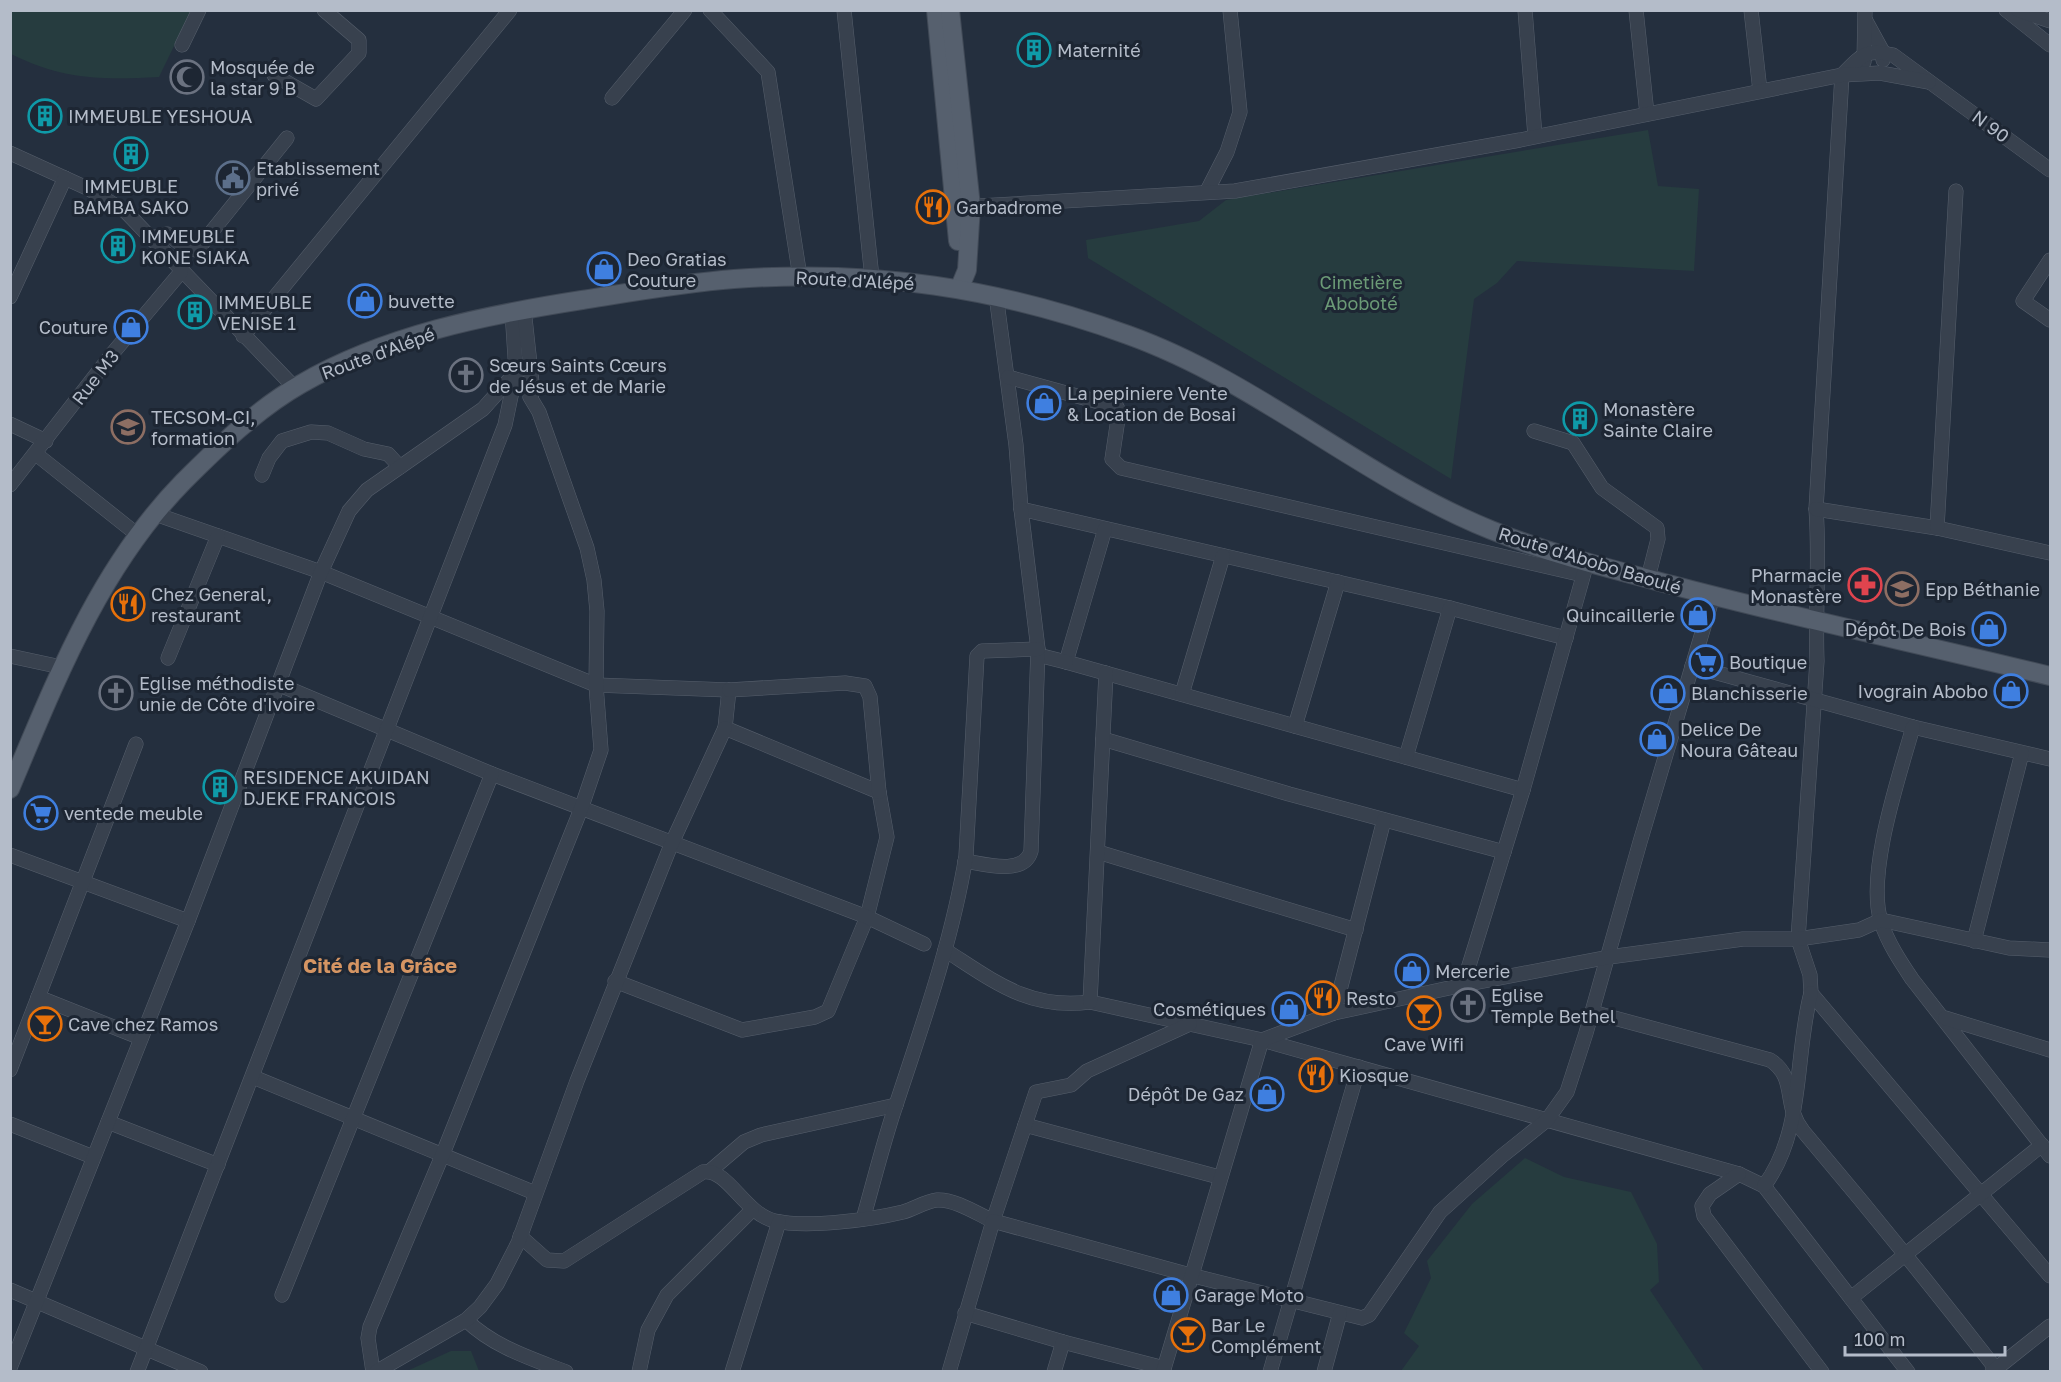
<svg xmlns="http://www.w3.org/2000/svg" width="2061" height="1382" font-family="'Golos Text',sans-serif">
  <style>
    .green { fill: #263c3f }
    .lines { fill: none; stroke-linecap: round; stroke-linejoin: round }
    .minor-casing { stroke: #565f6c; stroke-width: 15 }
    .major-casing { stroke: #414a57; stroke-width: 20 }
    .minor { stroke: #38414e; stroke-width: 14 }
    .major { stroke: #56606e; stroke-width: 18 }
    .labels { text-anchor: middle; dominant-baseline: central; stroke-width: 6; stroke-linejoin: round; paint-order: stroke }
    .poi-label { font-size: 18px; fill: #b4bcc9; stroke: #1d2633; text-anchor: start }
    .street-label { font-size: 18px; fill: #b4bcc9; stroke: #1d2633 }
    .park-label { font-size: 18px; fill: #6b9a76; stroke: #1d2633 }
    .neighbourhood-label { font-size: 20px; font-weight: bold; fill: #d59563; stroke: #1d2633 }
  </style>
  <rect width="100%" height="100%" fill="#242f3e"/>
  <g class="green">
    <path d="M10 11H191L159 77C102 80 63 80 11 54Z"/>
    <polygon points="1648,130 1658,186 1699,189 1694,271 1517,261 1497,283 1474,299 1451,479 1088,258 1086,240 1199,221 1226,200"/>
    <polygon points="1525,1158 1564,1177 1631,1192 1657,1244 1659,1282 1650,1290 1704,1371 1401,1371 1419,1346 1404,1333 1431,1278 1427,1261 1472,1204"/>
    <polygon points="451,1351 471,1351 479,1371 407,1371"/>
  </g>
  <g class="lines">
    <g class="minor-casing">
      <g id="minor">
        <polyline points="710,10 768,72 800,277"/>
        <polyline points="844,10 872,278"/>
        <polyline points="1525,10 1535,136"/>
        <polyline points="1636,10 1647,114"/>
        <polyline points="1751,10 1760,91"/>
        <polyline points="2006,10 2050,45"/>
        <polyline points="2018,10 2050,21"/>
        <polyline points="1866,21 1883,52 1883,60"/>
        <polyline points="182,45 199,10"/>
        <polyline points="1864,62 1865,10"/>
        <polyline points="274,75 316,99 359,53 359,40 324,10"/>
        <polyline points="612,98 685,10"/>
        <polyline points="10,153 89,189 126,212 294,387"/>
        <path d="M2050 170 1893 55C1866 48 1861 56 1842 75L1816 509C1820 560 1815 610 1817 661L1798 939 1810 975 1811 993 2050 1276"/>
        <polyline points="1207,191 1227,152 1240,112 1230,10"/>
        <polyline points="961,207 1235,191 1520,140 1842,75 1880,73 1929,82"/>
        <polyline points="151,238 167,234 186,248 197,250 287,138"/>
        <polyline points="2050,260 2023,301 2050,320"/>
        <polyline points="996,295 1016,445 1021,509 1450,608 1566,638"/>
        <polyline points="10,297 65,178"/>
        <polyline points="243,336 510,10"/>
        <polyline points="1008,377 1117,407 1119,412 1112,459 1121,468 1583,575"/>
        <polyline points="10,424 46,441"/>
        <polyline points="1534,431 1573,443 1602,488 1657,528 1658,539 1648,578"/>
        <polyline points="36,454 139,536"/>
        <polyline points="262,475 269,458 282,441 311,432 328,433 364,449 388,454 400,467"/>
        <polyline points="10,485 112,354 181,272"/>
        <polyline points="1816,509 1937,528 2050,553"/>
        <polyline points="155,514 321,572 596,685 729,690 725,728 879,792 887,837 867,917 828,1011 815,1017 742,1030 615,981"/>
        <polyline points="1937,528 1956,191"/>
        <polyline points="1105,529 1066,662 1523,790"/>
        <polyline points="1038,655 1066,662"/>
        <polyline points="10,656 61,667"/>
        <polyline points="168,658 218,536"/>
        <polyline points="1692,666 1913,727 2050,759"/>
        <polyline points="280,685 492,774 867,917 924,944"/>
        <polyline points="729,690 845,683 865,686 870,697 879,792"/>
        <polyline points="1182,694 1223,556"/>
        <polyline points="1295,726 1338,582"/>
        <path d="M1913 727C1899 777 1866 873 1881 922 1888 943 1900 961 1912 979L2050 1156"/>
        <polyline points="1103,739 1289,794 1504,852"/>
        <polyline points="1406,757 1450,608"/>
        <polyline points="1098,852 1356,930"/>
        <polyline points="10,855 188,921"/>
        <path d="M965 861C984 864 1024 876 1031 851L1038 649 1021 509"/>
        <polyline points="1974,941 2022,753"/>
        <path d="M945 950C995 982 1029 1010 1090 1002L1262 1040 1739 1174 1764 1186 1908 1372"/>
        <polyline points="1463,985 1523,790 1586,566"/>
        <polyline points="38,997 141,1038"/>
        <polyline points="1090,1002 1106,673"/>
        <path d="M1592 1012 1770 1060C1798 1078 1782 1105 1803 1131 1869 1209 1933 1288 1996 1369"/>
        <polyline points="1334,1013 1384,820"/>
        <polyline points="1945,1018 2050,1050"/>
        <polyline points="10,1070 136,744"/>
        <polyline points="253,1077 535,1193"/>
        <polyline points="108,1122 218,1165"/>
        <polyline points="10,1124 93,1157"/>
        <polyline points="1025,1125 1219,1177"/>
        <polyline points="710,1171 744,1142 761,1135 896,1105"/>
        <polyline points="1739,1174 1710,1194 1702,1206 1704,1216 1822,1372"/>
        <path d="M1764 1186C1805 1131 1794 1057 1811 993"/>
        <path d="M863 1219C874 1181 883 1143 896 1105 923 1023 952 941 966 856L977 656 982 651 1038 649"/>
        <path d="M520 1236 547 1260 564 1261 703 1172C728 1168 744 1214 775 1221 807 1228 870 1220 903 1212 914 1209 926 1201 937 1200 955 1199 978 1214 993 1221L1036 1092 1071 1085 1087 1071 1190 1024"/>
        <polyline points="10,1290 201,1372"/>
        <polyline points="282,1295 492,774"/>
        <polyline points="1851,1298 2042,1145"/>
        <polyline points="965,1313 1063,1342 1164,1368"/>
        <path d="M466 1320C494 1347 530 1358 566 1372"/>
        <polyline points="10,1368 188,921 321,572 349,511 367,490 483,409 516,372 529,366"/>
        <polyline points="137,1372 505,425 516,372 512,311"/>
        <polyline points="373,1372 368,1338 370,1327 442,1156 581,809 601,750 596,685 597,611 594,580 587,548 539,412 530,397 533,392 524,309"/>
        <polyline points="376,1372 466,1320 480,1307 497,1284 518,1243 577,1081 671,845 725,728"/>
        <polyline points="639,1372 648,1330 667,1295 752,1210"/>
        <polyline points="732,1372 779,1222"/>
        <polyline points="949,1372 993,1221 1190,1275 1362,1318 1369,1315 1440,1212 1502,1156 1547,1120 1567,1092 1586,1033 1640,842 1713,596"/>
        <polyline points="1054,1372 1063,1342"/>
        <polyline points="1163,1372 1262,1040 1334,1013 1463,985 1609,957 1743,939 1798,939 1859,930 1881,920 2009,948 2050,950"/>
        <polyline points="1270,1372 1359,1067"/>
        <polyline points="1324,1372 1340,1313"/>
        <polyline points="1992,1372 2050,1326"/>
      </g>
    </g>
    <g class="major-casing">
      <g id="major">
        <polyline points="936,10 958,241"/>
        <polyline points="950,10 971,206 967,270 960,287"/>
        <path d="M10 789C56 680 99 568 183 482 218 447 257 409 301 384 385 335 486 315 582 300 632 292 683 283 734 279 873 269 998 288 1128 335 1259 382 1362 478 1491 530 1550 554 1611 569 1672 585 1797 618 1924 645 2050 676"/>
      </g>
    </g>
    <use href="#minor" class="minor"/>
    <use href="#major" class="major"/>
  </g>
  <defs>
    <g id="building-ring" transform="scale(1.725)"><circle r="9.5" fill="#1d2633" stroke="#0f9aa8" stroke-width="1.5"/><path d="M-4-6H4V6H1V3H-1V6H-4ZM-2.5-4.3h1.7v1.8h-1.7ZM.8-4.3h1.7v1.8H.8ZM-2.5-1h1.7V.8h-1.7ZM.8-1h1.7V.8H.8Z" fill="#0f9aa8"/></g>
    <g id="mosque-ring" transform="scale(1.725)"><circle r="9.5" fill="#1d2633" stroke="#6b7280" stroke-width="1.5"/><path d="M3.5-4.9A6 6 0 1 0 3.5 4.9A5 5 0 1 1 3.5-4.9Z" fill="#6b7280"/></g>
    <g id="civic-ring" transform="scale(1.725)"><circle r="9.5" fill="#1d2633" stroke="#5c6f8a" stroke-width="1.5"/><path d="M-.6-6.5H3V-4.5H.6V-3L4-1V1h2V6H-6V1h2V-1L-.6-3ZM-1.2 2.5V6h2.4V2.5Z" fill="#5c6f8a"/></g>
    <g id="restaurant-ring" transform="scale(1.725)"><circle r="9.5" fill="#1d2633" stroke="#e8710a" stroke-width="1.5"/><path d="M-5-6h1v4h1v-4h1v4h1v-4h1v5L-1.5 .5V6h-2V.5L-5-1ZM5-6V6H3V1.5H1.5Q1.5-4 5-6Z" fill="#e8710a"/></g>
    <g id="shop-ring" transform="scale(1.725)"><circle r="9.5" fill="#1d2633" stroke="#3f7fe0" stroke-width="1.5"/><path d="M-5-2.5h2.3a2.7 3.5 0 0 1 5.4 0H5L5.5 6h-11ZM-1.5-2.5h3a1.5 2.3 0 0 0-3 0Z" fill="#3f7fe0"/></g>
    <g id="church-ring" transform="scale(1.725)"><circle r="9.5" fill="#1d2633" stroke="#6b7280" stroke-width="1.5"/><path d="M-1.2-6h2.4v3.5h3.3v2.4h-3.3V6h-2.4V-.1h-3.3v-2.4h3.3Z" fill="#6b7280"/></g>
    <g id="university-ring" transform="scale(1.725)"><circle r="9.5" fill="#1d2633" stroke="#8d6e63" stroke-width="1.5"/><path d="M0-5L7-2L0 1L-7-2ZM-4 1L0 2.5L4 1V4Q0 6-4 4Z" fill="#8d6e63"/></g>
    <g id="pharmacy-ring" transform="scale(1.725)"><circle r="9.5" fill="#1d2633" stroke="#e0444e" stroke-width="1.5"/><path d="M-2-6h4v4h4v4h-4v4h-4v-4h-4v-4h4Z" fill="#e0444e"/></g>
    <g id="school-ring" transform="scale(1.725)"><circle r="9.5" fill="#1d2633" stroke="#8d6e63" stroke-width="1.5"/><path d="M0-5L7-2L0 1L-7-2ZM-4 1L0 2.5L4 1V4Q0 6-4 4Z" fill="#8d6e63"/></g>
    <g id="supermarket-ring" transform="scale(1.725)"><circle r="9.5" fill="#1d2633" stroke="#3f7fe0" stroke-width="1.5"/><path d="M-6-5.5h2.5l.6 2H6L4.5 2H-2.5L-4.4-4H-6ZM-1.5 3.2a1.3 1.3 0 1 0 .1 0ZM3 3.2a1.3 1.3 0 1 0 .1 0Z" fill="#3f7fe0"/></g>
    <g id="bar-ring" transform="scale(1.725)"><circle r="9.5" fill="#1d2633" stroke="#e8710a" stroke-width="1.5"/><path d="M-6-5H6L.8 .8V4.5H3.5V6h-7V4.5H-.8V.8Z" fill="#e8710a"/></g>
  </defs>
  <g fill-rule="evenodd">
    <use href="#building-ring" x="1034" y="50"/>
    <use href="#mosque-ring" x="187" y="77"/>
    <use href="#building-ring" x="45" y="116"/>
    <use href="#building-ring" x="131" y="154"/>
    <use href="#civic-ring" x="233" y="178"/>
    <use href="#restaurant-ring" x="933" y="207"/>
    <use href="#building-ring" x="118" y="246"/>
    <use href="#shop-ring" x="604" y="269"/>
    <use href="#shop-ring" x="365" y="301"/>
    <use href="#building-ring" x="195" y="312"/>
    <use href="#shop-ring" x="131" y="327"/>
    <use href="#church-ring" x="466" y="375"/>
    <use href="#shop-ring" x="1044" y="403"/>
    <use href="#building-ring" x="1580" y="419"/>
    <use href="#university-ring" x="128" y="427"/>
    <use href="#pharmacy-ring" x="1865" y="585"/>
    <use href="#school-ring" x="1902" y="589"/>
    <use href="#restaurant-ring" x="128" y="604"/>
    <use href="#shop-ring" x="1698" y="615"/>
    <use href="#shop-ring" x="1989" y="629"/>
    <use href="#supermarket-ring" x="1706" y="662"/>
    <use href="#shop-ring" x="2011" y="691"/>
    <use href="#church-ring" x="116" y="693"/>
    <use href="#shop-ring" x="1668" y="693"/>
    <use href="#shop-ring" x="1657" y="739"/>
    <use href="#building-ring" x="220" y="787"/>
    <use href="#supermarket-ring" x="41" y="813"/>
    <use href="#shop-ring" x="1412" y="971"/>
    <use href="#restaurant-ring" x="1323" y="998"/>
    <use href="#church-ring" x="1468" y="1005"/>
    <use href="#shop-ring" x="1289" y="1009"/>
    <use href="#bar-ring" x="1424" y="1013"/>
    <use href="#bar-ring" x="45" y="1024"/>
    <use href="#restaurant-ring" x="1316" y="1075"/>
    <use href="#shop-ring" x="1267" y="1094"/>
    <use href="#shop-ring" x="1171" y="1295"/>
    <use href="#bar-ring" x="1188" y="1335"/>
  </g>
  <g class="labels">
    <g class="poi-label">
      <text x="1057" y="50">Maternité</text>
      <text x="210" y="67">Mosquée de<tspan x="210" dy="21">la star 9 B</tspan></text>
      <text x="68" y="116">IMMEUBLE YESHOUA</text>
      <text x="256" y="168">Etablissement<tspan x="256" dy="21">privé</tspan></text>
      <text x="131" y="186" text-anchor="middle">IMMEUBLE<tspan x="131" dy="21">BAMBA SAKO</tspan></text>
      <text x="956" y="207">Garbadrome</text>
      <text x="141" y="236">IMMEUBLE<tspan x="141" dy="21">KONE SIAKA</tspan></text>
      <text x="627" y="259">Deo Gratias<tspan x="627" dy="21">Couture</tspan></text>
      <text x="388" y="301">buvette</text>
      <text x="218" y="302">IMMEUBLE<tspan x="218" dy="21">VENISE 1</tspan></text>
      <text x="108" y="327" text-anchor="end">Couture</text>
      <text x="489" y="365">Sœurs Saints Cœurs<tspan x="489" dy="21">de Jésus et de Marie</tspan></text>
      <text x="1067" y="393">La pepiniere Vente<tspan x="1067" dy="21">&amp; Location de Bosai</tspan></text>
      <text x="1603" y="409">Monastère<tspan x="1603" dy="21">Sainte Claire</tspan></text>
      <text x="151" y="417">TECSOM-CI,<tspan x="151" dy="21">formation</tspan></text>
      <text x="1842" y="575" text-anchor="end">Pharmacie<tspan x="1842" dy="21">Monastère</tspan></text>
      <text x="1925" y="589">Epp Béthanie</text>
      <text x="151" y="594">Chez General,<tspan x="151" dy="21">restaurant</tspan></text>
      <text x="1675" y="615" text-anchor="end">Quincaillerie</text>
      <text x="1966" y="629" text-anchor="end">Dépôt De Bois</text>
      <text x="1729" y="662">Boutique</text>
      <text x="139" y="683">Eglise méthodiste<tspan x="139" dy="21">unie de Côte d'Ivoire</tspan></text>
      <text x="1988" y="691" text-anchor="end">Ivograin Abobo</text>
      <text x="1691" y="693">Blanchisserie</text>
      <text x="1680" y="729">Delice De<tspan x="1680" dy="21">Noura Gâteau</tspan></text>
      <text x="243" y="777">RESIDENCE AKUIDAN<tspan x="243" dy="21">DJEKE FRANCOIS</tspan></text>
      <text x="64" y="813">ventede meuble</text>
      <text x="1435" y="971">Mercerie</text>
      <text x="1491" y="995">Eglise<tspan x="1491" dy="21">Temple Bethel</tspan></text>
      <text x="1346" y="998">Resto</text>
      <text x="1266" y="1009" text-anchor="end">Cosmétiques</text>
      <text x="68" y="1024">Cave chez Ramos</text>
      <text x="1424" y="1044" text-anchor="middle">Cave Wifi</text>
      <text x="1339" y="1075">Kiosque</text>
      <text x="1244" y="1094" text-anchor="end">Dépôt De Gaz</text>
      <text x="1194" y="1295">Garage Moto</text>
      <text x="1211" y="1325">Bar Le<tspan x="1211" dy="21">Complément</tspan></text>
    </g>
    <g class="street-label">
      <text transform="translate(1991 126) rotate(36)">N 90</text>
      <text transform="translate(855 280) rotate(3)">Route d'Alépé</text>
      <text transform="translate(378 353) rotate(-20)">Route d'Alépé</text>
      <text transform="translate(95 377) rotate(-52)">Rue M3</text>
      <text transform="translate(1590 560) rotate(17)">Route d'Abobo Baoulé</text>
    </g>
    <g class="park-label">
      <text x="1361" y="282">Cimetière<tspan x="1361" dy="21">Aboboté</tspan></text>
    </g>
    <g class="neighbourhood-label">
      <text x="380" y="965">Cité de la Grâce</text>
    </g>
  </g>
  <rect width="2061" height="1382" fill="none" stroke="#b4bcc9" stroke-width="24"/>
  <path d="M1845 1346v9h160v-9" fill="none" stroke="#b4bcc9" stroke-width="3"/>
  <text x="1854" y="1346" font-size="18" fill="#b4bcc9" stroke="#1d2633" stroke-width="4.5" paint-order="stroke">100 m</text>
</svg>
